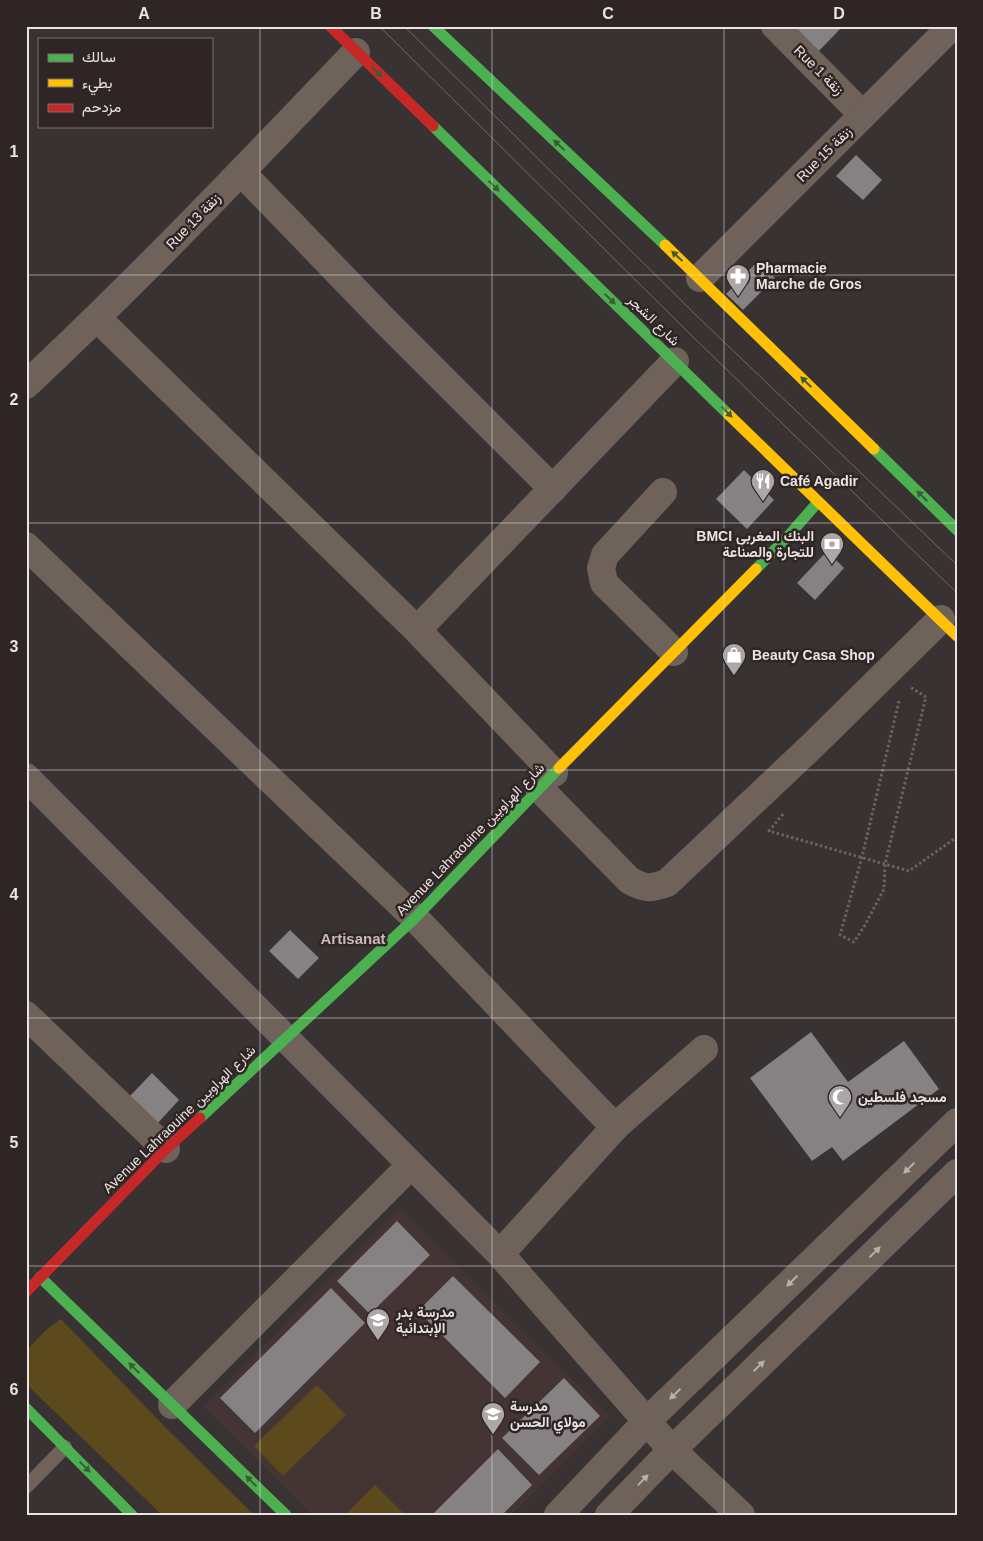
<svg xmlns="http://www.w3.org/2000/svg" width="983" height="1541" font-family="Arial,Vazirmatn,sans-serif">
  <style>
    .built { fill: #443434 }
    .green { fill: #5d4a1c }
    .building { fill: #868182 }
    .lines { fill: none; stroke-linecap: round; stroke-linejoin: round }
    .path { stroke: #6c625e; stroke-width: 3; stroke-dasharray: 2.5 2.5; stroke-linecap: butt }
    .lane { stroke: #6f625b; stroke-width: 14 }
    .street { stroke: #6f625b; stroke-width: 28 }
    .fast { stroke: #4caf50; stroke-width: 11 }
    .slow { stroke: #ffc107; stroke-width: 11 }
    .jam { stroke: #c62828; stroke-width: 11 }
    .tram { stroke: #736a67; stroke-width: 1 }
    .oneway { fill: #3b5c36 }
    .oneway2 { fill: #b9b0ad }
    .grid { fill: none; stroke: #ebe4e4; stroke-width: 1; stroke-opacity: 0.55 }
    .labels { text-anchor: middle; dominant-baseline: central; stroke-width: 5; stroke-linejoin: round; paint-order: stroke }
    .street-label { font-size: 14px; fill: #ebe4e4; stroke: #302525 }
    .poi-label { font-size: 14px; font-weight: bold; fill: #ebe4e4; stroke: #302525; text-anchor: start }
    .neighbourhood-label { font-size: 15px; font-weight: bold; fill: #c9baba; stroke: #302525 }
    .neatline { fill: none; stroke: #ebe4e4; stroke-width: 2 }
    .grid-label { font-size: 16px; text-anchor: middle; font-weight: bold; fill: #ebe4e4 }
  </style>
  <rect width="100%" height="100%" fill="#383232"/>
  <polygon class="built" points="400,1208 610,1416 511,1515 312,1515 203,1406"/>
  <g class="green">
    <polygon points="61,1319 164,1426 254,1515 162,1515 26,1384 26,1351 46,1330"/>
    <polygon points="317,1385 346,1415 283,1476 254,1446"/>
    <polygon points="375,1485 405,1515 345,1515"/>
  </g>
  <g class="building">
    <polygon points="780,26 843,26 812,58"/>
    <polygon points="856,155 882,180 863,200 836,176"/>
    <polygon points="758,261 775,278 743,310 726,294"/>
    <polygon points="744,470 774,500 747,529 716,499"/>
    <polygon points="827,551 844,568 815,600 797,583"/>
    <polygon points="290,930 319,958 298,979 269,951"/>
    <polygon points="811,1032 848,1082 904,1041 939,1089 843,1161 832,1147 812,1161 750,1078"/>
    <polygon points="152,1073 179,1100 156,1125 128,1098"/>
    <polygon points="397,1221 430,1255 370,1314 337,1281"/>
    <polygon points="453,1276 540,1362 505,1398 418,1311"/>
    <polygon points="331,1288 365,1323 255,1433 220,1398"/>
    <polygon points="564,1378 600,1416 539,1475 502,1438"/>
    <polygon points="498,1449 532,1485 502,1515 432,1515"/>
  </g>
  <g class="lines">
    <g class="path">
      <polyline points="899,701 862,857 840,935 854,942 865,925 884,889 885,864 926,697 910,687"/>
      <polyline points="783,814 769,831 909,871 957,837"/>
    </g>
    <polyline class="lane" points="26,1487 65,1447"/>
    <g class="street">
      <polyline points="775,26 863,115"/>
      <polyline points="241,172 385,321 553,489"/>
      <polyline points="700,278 952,26"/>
      <polyline points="97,318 417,630 554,773"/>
      <path d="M26 385C140 278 248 165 356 52"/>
      <polyline points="663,492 605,555 601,568 604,583 674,652"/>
      <polyline points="26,546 415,918 603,1115 616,1126"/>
      <polyline points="417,630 675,361"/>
      <polyline points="26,777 500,1254 672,1450 741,1515"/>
      <path d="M539 788 629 880C645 889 650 889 667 883L813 745 941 619"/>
      <polyline points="26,1015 166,1149"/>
      <polyline points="500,1254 616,1126 704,1049"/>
      <polyline points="172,1405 411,1165"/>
      <polyline points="558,1515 648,1420 957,1122"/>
      <polyline points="609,1515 672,1450 957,1173"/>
    </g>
    <g class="fast">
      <polyline points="433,26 665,245"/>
      <polyline points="433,126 729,415"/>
      <polyline points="874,449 957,530"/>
      <polyline points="756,569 790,534 818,502"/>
      <polyline points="200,1118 415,918 559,768"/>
      <polyline points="40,1277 286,1515"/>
      <polyline points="26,1408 132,1515"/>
    </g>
    <g class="slow">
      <polyline points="665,245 874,449"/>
      <polyline points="729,415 957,636"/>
      <polyline points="559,768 756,569"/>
    </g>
    <g class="jam">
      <polyline points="330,26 433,126"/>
      <polyline points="26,1292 166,1149 200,1118"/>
    </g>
    <g class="tram">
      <polyline points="379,26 689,333 957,593"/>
      <polyline points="404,26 699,318 957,565"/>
    </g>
  </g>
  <defs><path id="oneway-solid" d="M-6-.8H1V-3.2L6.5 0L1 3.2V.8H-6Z" transform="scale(1.25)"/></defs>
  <g class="oneway">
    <use href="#oneway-solid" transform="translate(377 72) rotate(44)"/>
    <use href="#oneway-solid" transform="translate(559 145) rotate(-137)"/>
    <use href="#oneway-solid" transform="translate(494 186) rotate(44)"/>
    <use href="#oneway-solid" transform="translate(677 256) rotate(-137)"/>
    <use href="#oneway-solid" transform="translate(610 299) rotate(44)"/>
    <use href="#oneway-solid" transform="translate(806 382) rotate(-136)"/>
    <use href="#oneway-solid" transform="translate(727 412) rotate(45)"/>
    <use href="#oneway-solid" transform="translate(922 496) rotate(-135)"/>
    <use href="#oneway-solid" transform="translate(134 1368) rotate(-136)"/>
    <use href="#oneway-solid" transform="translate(85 1467) rotate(45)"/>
    <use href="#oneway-solid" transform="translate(251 1481) rotate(-136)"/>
  </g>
  <g class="oneway2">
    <use href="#oneway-solid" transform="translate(909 1168) rotate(136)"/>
    <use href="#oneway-solid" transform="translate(875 1252) rotate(-44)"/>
    <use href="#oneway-solid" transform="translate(792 1281) rotate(136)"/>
    <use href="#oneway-solid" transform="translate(759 1366) rotate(-44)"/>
    <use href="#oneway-solid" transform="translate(675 1394) rotate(136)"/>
    <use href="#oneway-solid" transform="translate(643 1480) rotate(-46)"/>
  </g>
  <path class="grid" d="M260 26V1515M492 26V1515M724 26V1515M26 275H957M26 523H957M26 770H957M26 1018H957M26 1266H957"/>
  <defs>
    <g id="pharmacy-pin" transform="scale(1.25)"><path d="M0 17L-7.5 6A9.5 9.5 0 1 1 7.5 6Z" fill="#aca6a6" stroke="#302525"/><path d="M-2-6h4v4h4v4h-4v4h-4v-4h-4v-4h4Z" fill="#fff"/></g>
    <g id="restaurant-pin" transform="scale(1.25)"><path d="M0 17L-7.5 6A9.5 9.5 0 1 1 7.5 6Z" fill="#aca6a6" stroke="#302525"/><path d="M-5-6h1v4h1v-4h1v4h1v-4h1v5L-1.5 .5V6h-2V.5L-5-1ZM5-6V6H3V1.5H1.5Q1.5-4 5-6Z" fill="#fff"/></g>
    <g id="bank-pin" transform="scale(1.25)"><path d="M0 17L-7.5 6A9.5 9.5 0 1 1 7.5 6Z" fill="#aca6a6" stroke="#302525"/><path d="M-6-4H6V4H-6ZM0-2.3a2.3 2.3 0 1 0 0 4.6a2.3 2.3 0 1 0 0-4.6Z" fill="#fff"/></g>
    <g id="shop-pin" transform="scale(1.25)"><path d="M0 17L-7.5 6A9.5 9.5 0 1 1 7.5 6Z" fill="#aca6a6" stroke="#302525"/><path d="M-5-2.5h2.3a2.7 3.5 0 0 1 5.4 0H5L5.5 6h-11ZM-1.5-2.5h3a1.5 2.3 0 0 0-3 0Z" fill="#fff"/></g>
    <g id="mosque-pin" transform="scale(1.25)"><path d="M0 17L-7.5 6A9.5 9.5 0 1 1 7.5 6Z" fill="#aca6a6" stroke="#302525"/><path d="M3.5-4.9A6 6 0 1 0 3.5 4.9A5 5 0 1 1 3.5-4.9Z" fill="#fff"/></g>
    <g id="school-pin" transform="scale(1.25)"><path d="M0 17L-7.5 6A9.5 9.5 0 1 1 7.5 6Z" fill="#aca6a6" stroke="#302525"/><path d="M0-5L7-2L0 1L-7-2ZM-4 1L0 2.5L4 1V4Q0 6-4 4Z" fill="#fff"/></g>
  </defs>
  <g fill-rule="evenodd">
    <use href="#pharmacy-pin" x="738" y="276"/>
    <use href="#restaurant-pin" x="763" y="481"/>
    <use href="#bank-pin" x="832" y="544"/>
    <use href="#shop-pin" x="734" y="655"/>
    <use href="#mosque-pin" x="840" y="1097"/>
    <use href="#school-pin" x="378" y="1320"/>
    <use href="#school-pin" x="493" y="1414"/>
  </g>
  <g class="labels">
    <g class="street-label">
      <text transform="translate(819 70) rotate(45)">Rue 1 زنقة</text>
      <text transform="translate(824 154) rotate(-45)">Rue 15 زنقة</text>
      <text transform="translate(193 221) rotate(-46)">Rue 13 زنقة</text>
      <text transform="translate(654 320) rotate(44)">شارع الشجر</text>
      <text transform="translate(470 839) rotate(-46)">Avenue Lahraouine شارع الهراويين</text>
      <text transform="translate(179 1119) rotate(-44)">Avenue Lahraouine شارع الهراويين</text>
    </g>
    <g class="poi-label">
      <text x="756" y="268">Pharmacie<tspan x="756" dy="16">Marche de Gros</tspan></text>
      <text x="780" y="481">Café Agadir</text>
      <text x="814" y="536" text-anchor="end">BMCI البنك المغربي<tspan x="814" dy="16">للتجارة والصناعة</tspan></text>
      <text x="752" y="655">Beauty Casa Shop</text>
      <text x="858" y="1097">مسجد فلسطين</text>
      <text x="396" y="1312">مدرسة بدر<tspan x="396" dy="16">الإبتدائية</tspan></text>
      <text x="510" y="1406">مدرسة<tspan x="510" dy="16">مولاي الحسن</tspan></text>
    </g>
    <g class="neighbourhood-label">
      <text x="353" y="938">Artisanat</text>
    </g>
  </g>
  <rect width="983" height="1541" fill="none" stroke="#302525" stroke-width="55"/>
  <rect x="38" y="38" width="175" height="90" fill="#302525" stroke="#7b7171"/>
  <rect x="48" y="54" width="25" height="8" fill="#4caf50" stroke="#7b7171"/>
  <text x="82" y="62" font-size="15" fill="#ebe4e4">سالك</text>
  <rect x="48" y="79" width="25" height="8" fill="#ffc107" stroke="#7b7171"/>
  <text x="82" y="88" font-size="15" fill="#ebe4e4">بطيء</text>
  <rect x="48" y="104" width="25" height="8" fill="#c62828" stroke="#7b7171"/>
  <text x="82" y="112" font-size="15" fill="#ebe4e4">مزدحم</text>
  <rect x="28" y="28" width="928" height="1486" class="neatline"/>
  <g class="grid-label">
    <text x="144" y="19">A</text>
    <text x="376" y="19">B</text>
    <text x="608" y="19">C</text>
    <text x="839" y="19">D</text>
    <text x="14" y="157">1</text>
    <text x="14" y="405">2</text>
    <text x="14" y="652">3</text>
    <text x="14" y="900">4</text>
    <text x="14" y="1148">5</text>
    <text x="14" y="1395">6</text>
  </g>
</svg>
